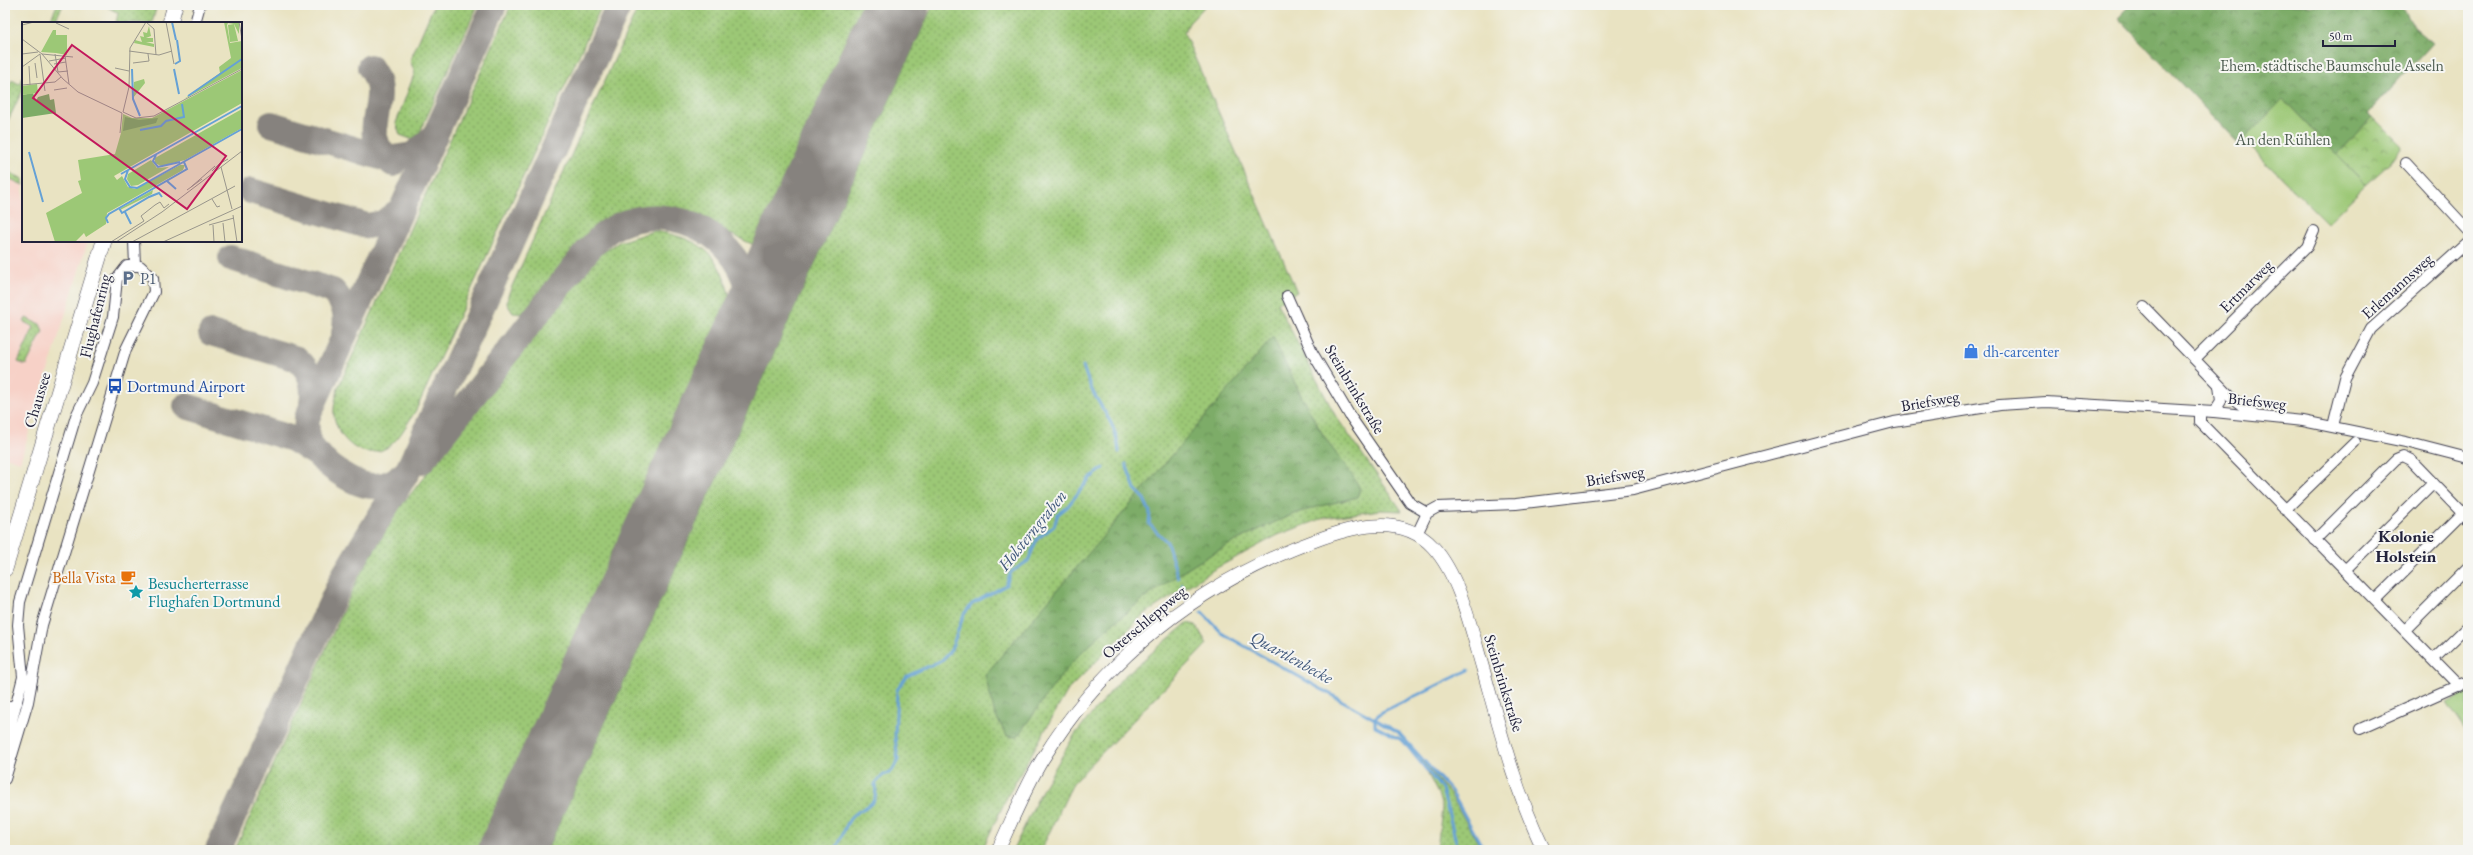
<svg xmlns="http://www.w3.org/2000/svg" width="2473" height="855" font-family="'EB Garamond',serif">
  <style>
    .built { fill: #f7d1c7 }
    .grass { fill: url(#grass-dots); stroke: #5f7558 }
    .forest { fill: url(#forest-crowns); stroke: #506751 }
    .park { fill: url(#park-crowns); stroke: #5f7558 }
    .garden { fill: #9cc876; stroke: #5f7558 }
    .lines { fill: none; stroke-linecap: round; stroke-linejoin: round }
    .stream { stroke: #65a1d6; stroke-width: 3 }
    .taxiway { stroke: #86827e; stroke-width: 26 }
    .runway { stroke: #86827e; stroke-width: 65 }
    .minor-casing { stroke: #403f4f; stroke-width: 12 }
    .tertiary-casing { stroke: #403f4f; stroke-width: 14 }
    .secondary-casing { stroke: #403f4f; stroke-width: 16 }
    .minor { stroke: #fff; stroke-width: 10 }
    .tertiary { stroke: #fff; stroke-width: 13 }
    .secondary { stroke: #fff; stroke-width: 15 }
    .labels { text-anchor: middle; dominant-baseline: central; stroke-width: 4; stroke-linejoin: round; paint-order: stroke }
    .park-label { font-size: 16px; fill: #4d5c50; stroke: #f6f6f2 }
    .service-label { font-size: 16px; fill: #4e5e75; stroke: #f6f6f2; text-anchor: start }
    .street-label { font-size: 16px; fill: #22223b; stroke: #f6f6f2 }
    .shop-label { font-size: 16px; fill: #366cbe; stroke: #f6f6f2; text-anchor: start }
    .transit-label { font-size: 16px; fill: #164399; stroke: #f6f6f2; text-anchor: start }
    .food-label { font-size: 16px; fill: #c56008; stroke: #f6f6f2; text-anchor: end }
    .culture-label { font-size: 16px; fill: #0d838f; stroke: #f6f6f2; text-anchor: start }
    .water-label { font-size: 17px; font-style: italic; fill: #3d5579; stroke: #f6f6f2 }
    .neighbourhood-label { font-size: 17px; font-weight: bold; fill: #22223b; stroke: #f6f6f2 }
    .inset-river { fill: none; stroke: #65a1d6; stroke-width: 2 }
    .inset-road { fill: none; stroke: #99968c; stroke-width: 1 }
    .view { fill: #c2185b; fill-opacity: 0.15; stroke: #c2185b; stroke-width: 2 }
    .inset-edge { fill: none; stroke: #22223b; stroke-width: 2 }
  </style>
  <defs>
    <pattern id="grass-dots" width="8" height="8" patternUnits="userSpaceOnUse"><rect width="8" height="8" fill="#9cc876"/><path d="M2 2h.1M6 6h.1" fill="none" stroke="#7fa262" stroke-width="1.8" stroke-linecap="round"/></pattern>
    <pattern id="forest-crowns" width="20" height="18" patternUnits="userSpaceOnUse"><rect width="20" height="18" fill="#7dac67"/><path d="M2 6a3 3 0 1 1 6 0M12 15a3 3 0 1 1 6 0" fill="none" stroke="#668c56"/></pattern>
    <pattern id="park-crowns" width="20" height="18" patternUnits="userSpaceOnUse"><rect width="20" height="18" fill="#9cc876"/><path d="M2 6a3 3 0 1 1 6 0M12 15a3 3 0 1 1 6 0" fill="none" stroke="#7fa262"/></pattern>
  </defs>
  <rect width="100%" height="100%" fill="#f6f6f2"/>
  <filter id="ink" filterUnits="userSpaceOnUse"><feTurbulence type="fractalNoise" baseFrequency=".025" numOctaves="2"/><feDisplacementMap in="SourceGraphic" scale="8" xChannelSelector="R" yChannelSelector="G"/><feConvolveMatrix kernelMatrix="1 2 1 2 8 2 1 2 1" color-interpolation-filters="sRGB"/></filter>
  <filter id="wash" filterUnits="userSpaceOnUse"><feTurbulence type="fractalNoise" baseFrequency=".012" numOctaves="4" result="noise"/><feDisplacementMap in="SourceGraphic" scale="16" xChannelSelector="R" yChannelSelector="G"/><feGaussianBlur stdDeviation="0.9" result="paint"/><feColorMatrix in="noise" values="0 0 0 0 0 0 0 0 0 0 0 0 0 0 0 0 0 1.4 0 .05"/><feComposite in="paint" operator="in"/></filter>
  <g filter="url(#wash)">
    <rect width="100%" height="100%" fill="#e9e3c2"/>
    <polygon class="built" points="5,177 23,186 23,241 88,241 20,462 5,457"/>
    <g class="grass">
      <polygon points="57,5 63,5 54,23 49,23"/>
      <polygon points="104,5 157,5 152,23 116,23 118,13"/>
      <polygon points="434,5 478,5 419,134 411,139 400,135 396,123 415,72 410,61"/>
      <path d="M511 5H602L416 410C408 422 400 439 388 447 363 463 338 440 334 416 333 407 336 397 338 388Z"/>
      <path d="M639 5H862L754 245C731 235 706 220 681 213 607 194 571 259 531 308L523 314 513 313 507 304 508 295Z"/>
      <polygon points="933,5 1206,5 1189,23 1184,33 1297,292 1277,303 1335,415 1402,511 1381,510 1324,518 1278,535 1213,570 1143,615 1068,690 1007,797 982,850 547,850"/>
      <polygon points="23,76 23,89 5,127 5,87 8,88 12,80 19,84"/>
      <polygon points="5,170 23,179 23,185 6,177 5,180"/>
      <path d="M654 231C699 238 720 252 730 299L478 850H235L357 580 398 510 598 256 619 242Z"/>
      <polygon points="26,318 40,324 43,331 26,365 18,362 34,327 24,322"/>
      <polygon points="1187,623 1196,625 1207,644 1073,783 1041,850 1013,850 1042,790 1075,734 1123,677"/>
      <polygon points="1420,759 1450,794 1482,850 1437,850 1442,808 1438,794"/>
    </g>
    <g class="forest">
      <polygon points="2131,5 2405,5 2403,7 2414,28 2432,43 2371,110 2368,113 2373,117 2337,155 2283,99 2239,144 2118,18"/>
      <path d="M1273 337C1289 372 1305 405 1325 438 1336 455 1351 470 1360 489L1357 497C1334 503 1309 508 1287 517 1215 547 1145 592 1088 646 1064 668 1037 709 1017 737L1007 736 995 715 985 675Z"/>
    </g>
    <polygon class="park" points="2373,117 2402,146 2390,163 2366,185 2337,155"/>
    <g class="garden">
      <polygon points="2283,99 2366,185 2327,223 2243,140"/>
      <polygon points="2468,692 2468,734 2446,702"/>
    </g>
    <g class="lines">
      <g class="stream">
        <path d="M1083 366C1086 374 1088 382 1092 390 1103 412 1117 425 1119 452"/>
        <polyline points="1126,464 1135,489 1143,497 1150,512 1149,524 1167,542 1178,578"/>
        <polyline points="1182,585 1184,590"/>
        <polyline points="1202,612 1223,634 1398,732 1451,791 1484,850"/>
        <polyline points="1458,849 1442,789 1408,747 1400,739 1375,726 1375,718 1382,712 1469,670"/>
        <path d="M835 850C842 840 843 829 850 819 861 804 880 810 875 784L882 776 892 771 898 760 895 737 897 690 907 676 942 660 951 650 964 614 972 604 1006 585 1011 572 1028 561 1037 539 1054 526 1058 514 1067 507 1090 478 1104 468"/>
      </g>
      <g class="taxiway">
        <path d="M370 67C397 104 351 129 393 164"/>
        <polyline points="271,124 387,159 412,155 425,146 433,137"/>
        <polyline points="251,191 367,226 383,223 400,210"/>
        <path d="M231 258 333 291C345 304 348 316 344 333"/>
        <path d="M211 333 297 359C311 372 315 384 312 403"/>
        <polyline points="186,406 293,439 320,456"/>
        <path d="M422 461 579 261C590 248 602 233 617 226 674 199 744 238 750 300 751 312 748 325 746 337"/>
        <path d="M408 471C398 479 388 486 375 486 356 487 325 465 314 450 307 441 306 428 307 418L494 5"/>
        <polyline points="218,850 344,575 407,472 619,5"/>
      </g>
      <polyline class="runway" points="511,850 897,5"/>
    </g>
  </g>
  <g filter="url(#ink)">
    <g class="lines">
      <g class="minor-casing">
        <g id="minor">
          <polyline points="195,23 200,5"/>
          <polyline points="2406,163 2468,230"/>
          <polyline points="134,241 135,265"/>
          <polyline points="1287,296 1312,352 1350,416 1410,503 1427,513"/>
          <polyline points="2144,307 2231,397 2254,415"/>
          <polyline points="2195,359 2307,247 2314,231"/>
          <polyline points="2200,411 2200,422 2459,686"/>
          <polyline points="2214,412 2221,401 2219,386"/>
          <polyline points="2333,426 2345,378 2371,329 2468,242"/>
          <polyline points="2285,510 2355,442"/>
          <polyline points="1417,534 1427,513 1438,507 1516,504 1633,490 1894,422 2000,405 2046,402 2214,412 2303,421 2406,442 2468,458"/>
          <polyline points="2315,540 2396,459 2403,456 2411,460 2468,519"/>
          <polyline points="2345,570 2433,483"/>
          <polyline points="2375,600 2468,508"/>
          <polyline points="2405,630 2468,567"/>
          <polyline points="2434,659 2468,626"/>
          <polyline points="5,710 17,703"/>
          <polyline points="2360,729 2468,681"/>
          <polyline points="5,748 23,677 18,625 20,602 76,416 92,383 113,317 117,279 127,266 140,266 153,278 154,292 126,349 42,625 28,702 5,779"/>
        </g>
      </g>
      <g class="tertiary-casing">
        <path id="tertiary" d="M998 850C1012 820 1025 788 1042 760 1108 653 1204 580 1322 538 1359 525 1403 515 1433 547 1460 576 1472 632 1483 669 1500 730 1516 793 1544 850"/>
      </g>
      <g class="secondary-casing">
        <g id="secondary">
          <polyline points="170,23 175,5"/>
          <polyline points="5,569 104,241"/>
        </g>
      </g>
      <use href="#minor" class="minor"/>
      <use href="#tertiary" class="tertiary"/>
      <use href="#secondary" class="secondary"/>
    </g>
  </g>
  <defs>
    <g id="parking-bare" transform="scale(1.2)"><path d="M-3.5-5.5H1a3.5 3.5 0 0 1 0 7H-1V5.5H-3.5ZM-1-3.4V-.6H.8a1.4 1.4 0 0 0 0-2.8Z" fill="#5c6f8a" stroke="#f6f6f2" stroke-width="2.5" paint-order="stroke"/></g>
    <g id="shop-bare" transform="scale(1.2)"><path d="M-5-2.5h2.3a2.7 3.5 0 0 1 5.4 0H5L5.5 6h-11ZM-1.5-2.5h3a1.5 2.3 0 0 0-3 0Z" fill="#3f7fe0" stroke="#f6f6f2" stroke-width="2.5" paint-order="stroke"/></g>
    <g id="bus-bare" transform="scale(1.2)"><path d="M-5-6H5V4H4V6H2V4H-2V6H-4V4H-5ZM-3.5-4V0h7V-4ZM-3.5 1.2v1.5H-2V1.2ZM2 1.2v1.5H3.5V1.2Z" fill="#1a4fb4" stroke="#f6f6f2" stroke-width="2.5" paint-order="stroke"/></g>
    <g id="cafe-bare" transform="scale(1.2)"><path d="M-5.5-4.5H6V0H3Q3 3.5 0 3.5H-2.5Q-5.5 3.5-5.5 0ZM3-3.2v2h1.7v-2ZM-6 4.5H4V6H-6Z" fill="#e8710a" stroke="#f6f6f2" stroke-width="2.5" paint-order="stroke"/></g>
    <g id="sight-bare" transform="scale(1.2)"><path d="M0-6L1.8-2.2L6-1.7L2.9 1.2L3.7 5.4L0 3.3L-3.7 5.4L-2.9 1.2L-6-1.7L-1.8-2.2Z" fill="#0f9aa8" stroke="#f6f6f2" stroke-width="2.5" paint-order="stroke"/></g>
  </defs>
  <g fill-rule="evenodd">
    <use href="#parking-bare" x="128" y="278"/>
    <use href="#shop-bare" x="1971" y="351"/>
    <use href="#bus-bare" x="115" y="386"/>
    <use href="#cafe-bare" x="128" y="577"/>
    <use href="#sight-bare" x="136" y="592"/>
  </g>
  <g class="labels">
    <g class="park-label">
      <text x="2332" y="65">Ehem. städtische Baumschule Asseln</text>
      <text x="2283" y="139">An den Rühlen</text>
    </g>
    <g class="service-label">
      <text x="140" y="278">P1</text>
    </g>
    <g class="street-label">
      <text transform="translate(2246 286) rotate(-45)">Ertmarweg</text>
      <text transform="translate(2397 286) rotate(-42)">Erlemannsweg</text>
      <text transform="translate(95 316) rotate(-76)">Flughafenring</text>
      <text transform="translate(1355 389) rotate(59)">Steinbrinkstraße</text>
      <text transform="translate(37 400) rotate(-73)">Chaussee</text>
      <text transform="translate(1930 401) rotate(-10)">Briefsweg</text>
      <text transform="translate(2257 401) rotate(6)">Briefsweg</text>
      <text transform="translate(1615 476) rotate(-10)">Briefsweg</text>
      <text transform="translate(1144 622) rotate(-40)">Osterschleppweg</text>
      <text transform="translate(1504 683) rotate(73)">Steinbrinkstraße</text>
    </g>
    <g class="shop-label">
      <text x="1983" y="351">dh-carcenter</text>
    </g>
    <g class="transit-label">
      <text x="127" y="386">Dortmund Airport</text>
    </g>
    <g class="food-label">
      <text x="116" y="577">Bella Vista</text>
    </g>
    <g class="culture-label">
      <text x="148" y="583">Besucherterrasse<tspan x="148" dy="18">Flughafen Dortmund</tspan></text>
    </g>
    <g class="water-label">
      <text transform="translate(1032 530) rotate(-51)">Holsterngraben</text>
      <text transform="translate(1292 657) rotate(29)">Quartlenbecke</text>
    </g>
    <g class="neighbourhood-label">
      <text x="2406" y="536">Kolonie<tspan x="2406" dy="20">Holstein</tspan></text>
    </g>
  </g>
  <g transform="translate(22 22)">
    <rect width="220" height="220" fill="#e9e3c2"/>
    <path d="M202 0H217V12L212 2 206 1 205 3 208 21 220 19V46L162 77 198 51 197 45 209 36ZM31 8H34V31L19 30ZM220 48V81L92 154 95 158 100 154 106 165 113 167 158 143H163L161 148 85 191 84 202 64 215 62 211 53 220H33L24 191 60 171 56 159 59 158 56 138 93 132 99 111 101 92 110 96H130ZM122 57 123 61 111 76 112 60ZM220 87V106L163 138 139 144 133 141V136ZM129 138 135 146 147 145 116 163 109 164 105 157 106 152ZM131 168 130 172 98 188 99 186Z" fill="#9cc876"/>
    <path d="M11 71 14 79 16 75 27 72 28 78 32 77 34 91 0 96V73ZM103 95 117 98 136 96 134 101 101 109Z" fill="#7dac67"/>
    <path d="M15 62 16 71 0 73V64Z" fill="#9cc876"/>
    <path d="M127 4 129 14 124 16H131V20H124L132 22V25L112 21 113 18 120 20 118 14 122 15 121 10 125 11Z" fill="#9cc876"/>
    <path d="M212 2 216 19 208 20 206 3ZM34 13H45V33L34 31Z" fill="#9cc876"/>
    <path class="inset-river" d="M150 0 154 18M153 42 158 39 155 18M110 47 111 77 118 94M152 47 157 72M166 74 220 37M118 108 139 104 144 99 162 95 160 82M7 130 21 180M134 133 131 139 136 145 158 140M106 148 103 157 108 165 115 166 220 107M99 152 220 84M145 159 154 167M97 186 100 191 127 175 137 171 140 175M103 190 109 202M86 201 84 196 87 192 165 147 162 140"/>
    <path class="inset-road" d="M124 0 132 7 134 33M144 0 152 42M217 0 220 17M34 1 47 7M0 3 12 0M0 17 20 32 41 57 56 70 100 91M107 29 137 33 150 29M0 32 16 30M18 32 23 69M20 32 51 35M33 32 36 50 46 49M43 34 47 62M27 39 44 36M13 41 15 56M111 41 127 39 126 32M32 42 44 40M7 44 8 63M0 45 18 32M93 46 107 49M0 63 33 60 39 55M32 68 45 66M101 90 114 96 132 94 220 47M101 90 107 65 108 26 124 0M98 111 100 91M199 145 210 187M190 149 197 142 206 137M169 165 193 144M165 168 180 157M190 177 195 185 198 184M211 193 215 220M201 201 203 220M187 203 212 196M191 203 192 220M89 220 122 199 119 194 133 183 138 180 142 186 147 182M94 220 140 190 220 129M110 220 213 164M141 220 220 184"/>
    <path class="view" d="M50 23 204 134 165 187 11 76Z"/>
    <rect width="220" height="220" class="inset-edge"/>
  </g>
  <rect width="2473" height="855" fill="none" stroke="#f6f6f2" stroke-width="20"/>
  <path d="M2323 40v6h72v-6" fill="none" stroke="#22223b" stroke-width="2"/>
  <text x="2329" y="40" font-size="12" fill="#22223b" stroke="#f6f6f2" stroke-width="3" paint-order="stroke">50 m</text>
</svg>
